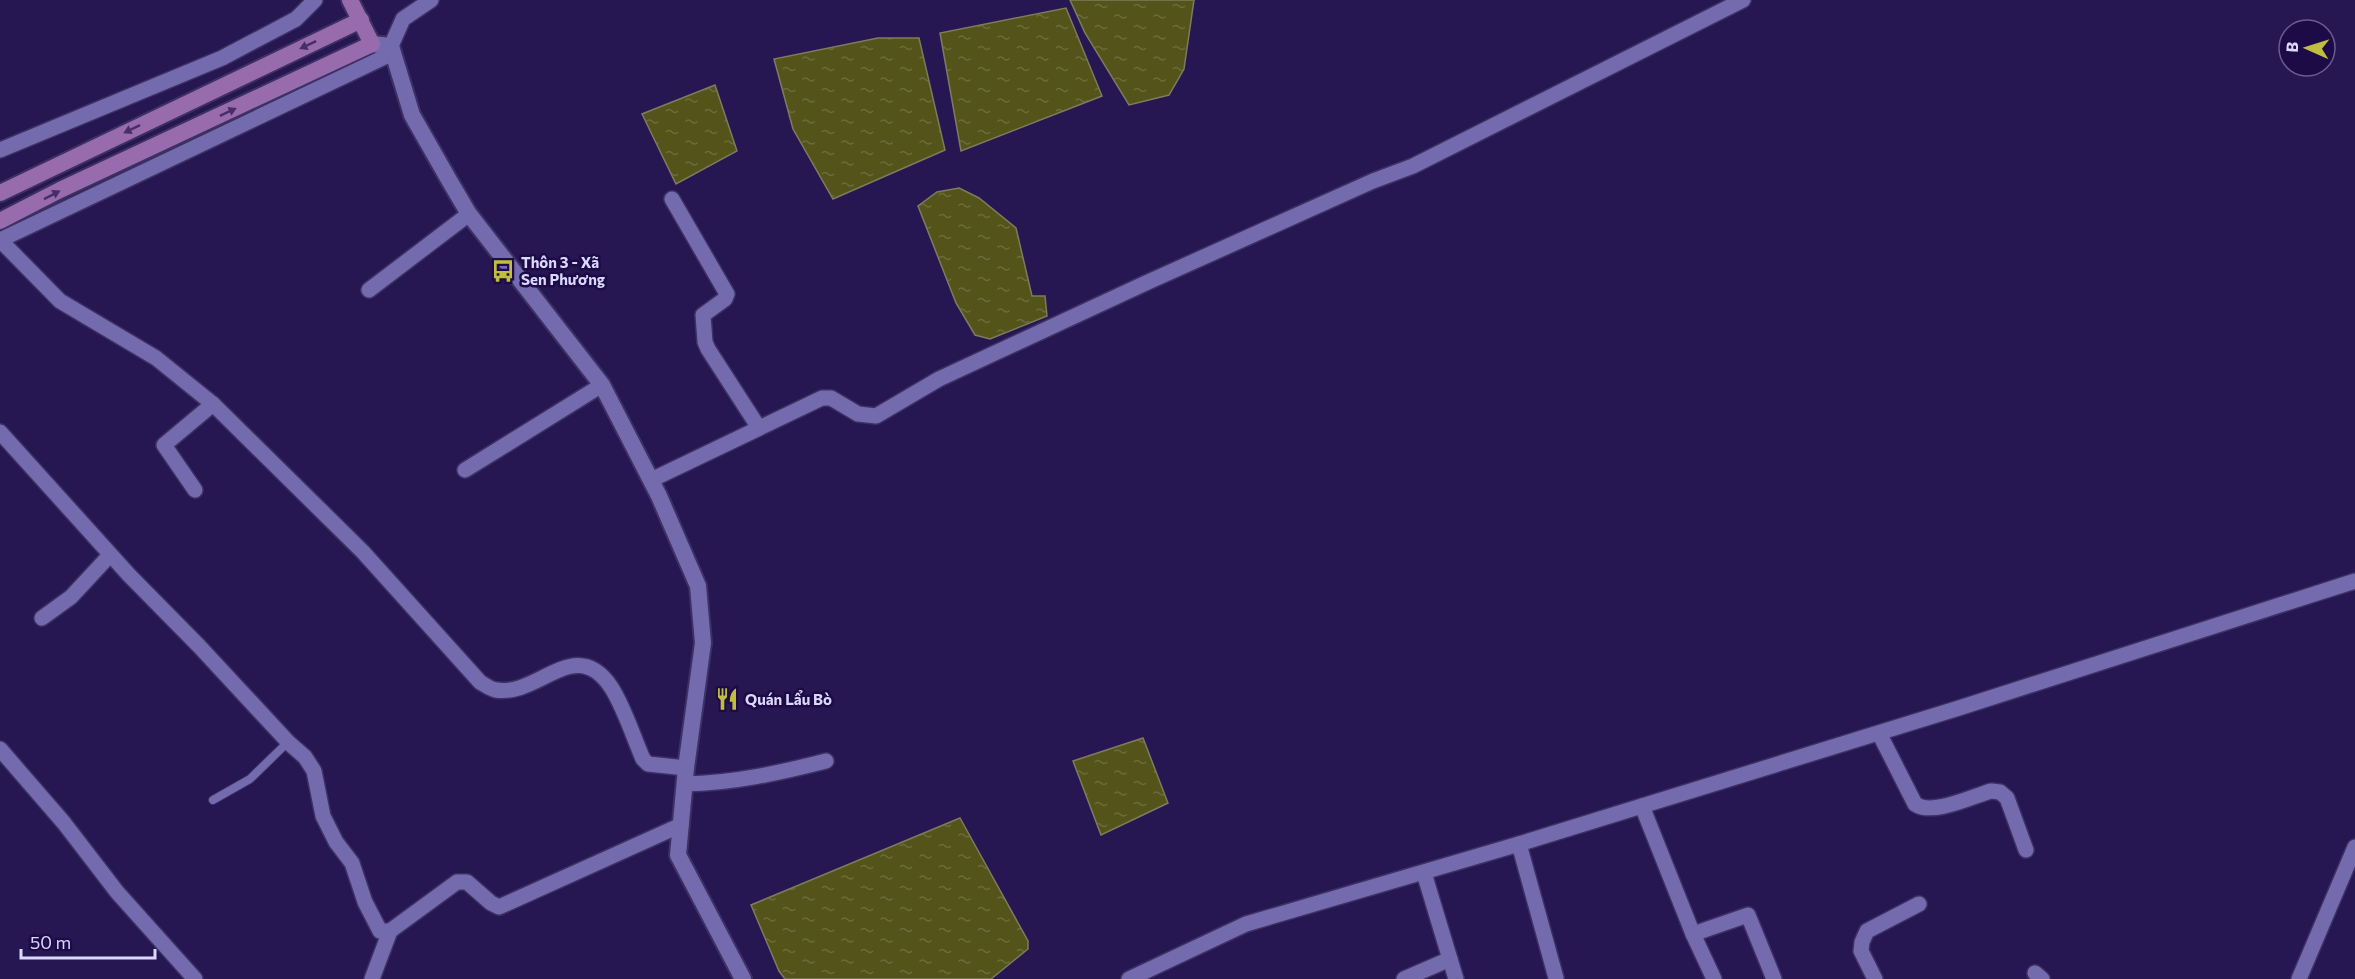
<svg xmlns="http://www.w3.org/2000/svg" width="2355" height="979" font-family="Commissioner,sans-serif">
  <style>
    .water { fill: url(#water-ripples); stroke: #7c7c5e; stroke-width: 1.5 }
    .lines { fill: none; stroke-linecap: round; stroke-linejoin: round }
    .service-casing { stroke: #3d3062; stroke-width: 10 }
    .minor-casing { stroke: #3d3062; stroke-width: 18 }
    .tertiary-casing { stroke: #3d3062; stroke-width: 20 }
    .secondary-casing { stroke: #3d3062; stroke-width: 20 }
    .service { stroke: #746aae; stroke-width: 8 }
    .minor { stroke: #746aae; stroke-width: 15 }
    .tertiary { stroke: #746aae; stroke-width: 16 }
    .secondary { stroke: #986baf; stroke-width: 16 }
    .oneway { fill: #482d6b }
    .labels { text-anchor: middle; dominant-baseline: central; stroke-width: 5; stroke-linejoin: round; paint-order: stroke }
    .poi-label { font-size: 15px; font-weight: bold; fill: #dbd8fd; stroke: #1d0b47; text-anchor: start }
  </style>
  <defs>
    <pattern id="water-ripples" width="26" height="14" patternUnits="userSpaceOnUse" patternTransform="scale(1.5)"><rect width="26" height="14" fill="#54541a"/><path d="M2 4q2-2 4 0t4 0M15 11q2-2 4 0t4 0" fill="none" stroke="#6c6c3c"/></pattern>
  </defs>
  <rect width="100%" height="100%" fill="#261753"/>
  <g class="water">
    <polygon points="1070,0 1194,0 1184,69 1169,95 1129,105 1085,33"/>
    <polygon points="1066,8 1102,96 961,151 940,33"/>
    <polygon points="878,38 919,38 945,150 833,199 793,129 774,59"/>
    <polygon points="715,85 737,151 676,184 642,114"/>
    <polygon points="959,188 979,198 1016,228 1032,296 1045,296 1047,316 990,339 975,335 956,303 918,206 937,192"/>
    <polygon points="1143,738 1168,803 1101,835 1073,761"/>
    <polygon points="960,818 1028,941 1028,949 991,979 785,979 779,971 751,905"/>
  </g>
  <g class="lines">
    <g class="service-casing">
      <polyline id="service" points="213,800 250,779 288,742"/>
    </g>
    <g class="minor-casing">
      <g id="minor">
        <polyline points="391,46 403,19 431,0"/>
        <polyline points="0,150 222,58 296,19 315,0"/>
        <polyline points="672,199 727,294 725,299 703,315 705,342 708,349 759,428"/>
        <path d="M0 240 60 301 156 358 213 404 363 552 480 682C485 685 490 689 496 690 539 697 575 634 611 687 624 707 633 736 643 759L648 764 686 768"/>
        <polyline points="0,240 393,53"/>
        <polyline points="369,290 469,214"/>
        <polyline points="0,432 129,575 199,646 289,743 305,757 314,771 323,816 336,842 352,863 365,902 380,931 390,931 457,882 467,882 491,903 499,907 681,825"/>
        <polyline points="465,470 602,385"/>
        <polyline points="651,480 822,398 831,398 858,414 876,416 939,379 1148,282 1373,181 1413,166 1743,0"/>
        <polyline points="195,490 164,445 213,404"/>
        <polyline points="42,618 71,597 110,555"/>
        <path d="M1879 733 1915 804C1932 816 1971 797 1991 791L2000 792 2007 798 2026 850"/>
        <polyline points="0,749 64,823 117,892 195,979"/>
        <path d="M685 784C734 783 779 773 826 761"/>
        <polyline points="1642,806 1693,934 1714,979"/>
        <polyline points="1519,844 1556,978"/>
        <polyline points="1424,873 1456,979"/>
        <polyline points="1693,934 1748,915 1774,979"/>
        <polyline points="2035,973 2042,979"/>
        <polyline points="372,979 390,931"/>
        <polyline points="1129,979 1246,924 1519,844 1959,708 2355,581"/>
        <polyline points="1404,979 1450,959"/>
        <polyline points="1875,979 1861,951 1862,942 1867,931 1919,904"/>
        <polyline points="2299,979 2355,847"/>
      </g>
    </g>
    <g class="tertiary-casing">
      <polyline id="tertiary" points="372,44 391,46 412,115 449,180 469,214 602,385 659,496 698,586 703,643 686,768 678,855 743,979"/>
    </g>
    <g class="secondary-casing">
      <g id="secondary">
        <polyline points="0,193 361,20"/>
        <polyline points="0,221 60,190 372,44 350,0"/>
      </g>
    </g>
    <use href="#service" class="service"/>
    <use href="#minor" class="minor"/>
    <use href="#tertiary" class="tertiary"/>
    <use href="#secondary" class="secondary"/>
  </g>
  <defs><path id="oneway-solid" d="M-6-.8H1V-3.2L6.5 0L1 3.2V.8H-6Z" transform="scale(1.5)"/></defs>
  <g class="oneway">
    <use href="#oneway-solid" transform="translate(308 45) rotate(155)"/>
    <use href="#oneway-solid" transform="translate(228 112) rotate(-25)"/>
    <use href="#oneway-solid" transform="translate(132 129) rotate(154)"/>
    <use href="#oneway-solid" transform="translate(52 195) rotate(-27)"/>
  </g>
  <defs>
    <g id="bus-bare" transform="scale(1.8)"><path d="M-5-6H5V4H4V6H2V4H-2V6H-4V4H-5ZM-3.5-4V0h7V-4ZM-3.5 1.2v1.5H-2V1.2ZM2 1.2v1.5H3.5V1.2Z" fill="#bfbe41" stroke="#1d0b47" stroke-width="2.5" paint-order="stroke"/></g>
    <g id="restaurant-bare" transform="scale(1.8)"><path d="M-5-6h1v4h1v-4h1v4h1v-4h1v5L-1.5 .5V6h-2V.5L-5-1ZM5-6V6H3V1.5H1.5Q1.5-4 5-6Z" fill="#bfbe41" stroke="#1d0b47" stroke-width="2.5" paint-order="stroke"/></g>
  </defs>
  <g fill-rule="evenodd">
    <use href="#bus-bare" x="503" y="271"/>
    <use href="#restaurant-bare" x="727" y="699"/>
  </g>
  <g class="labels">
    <g class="poi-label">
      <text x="521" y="262">Thôn 3 - Xã<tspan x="521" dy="17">Sen Phương</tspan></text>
      <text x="745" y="699">Quán Lẩu Bò</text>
    </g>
  </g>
  <g transform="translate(2307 48) rotate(273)"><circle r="28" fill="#1d0b47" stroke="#695d90" stroke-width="1.5"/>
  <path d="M0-4.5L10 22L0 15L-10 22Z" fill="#bfbe41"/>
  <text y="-9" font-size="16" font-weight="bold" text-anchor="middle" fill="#dbd8fd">B</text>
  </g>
  <path d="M21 949v9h134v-9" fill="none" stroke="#dbd8fd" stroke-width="3"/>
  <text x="30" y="949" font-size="18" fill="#dbd8fd" stroke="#1d0b47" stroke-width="4.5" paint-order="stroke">50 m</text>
</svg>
